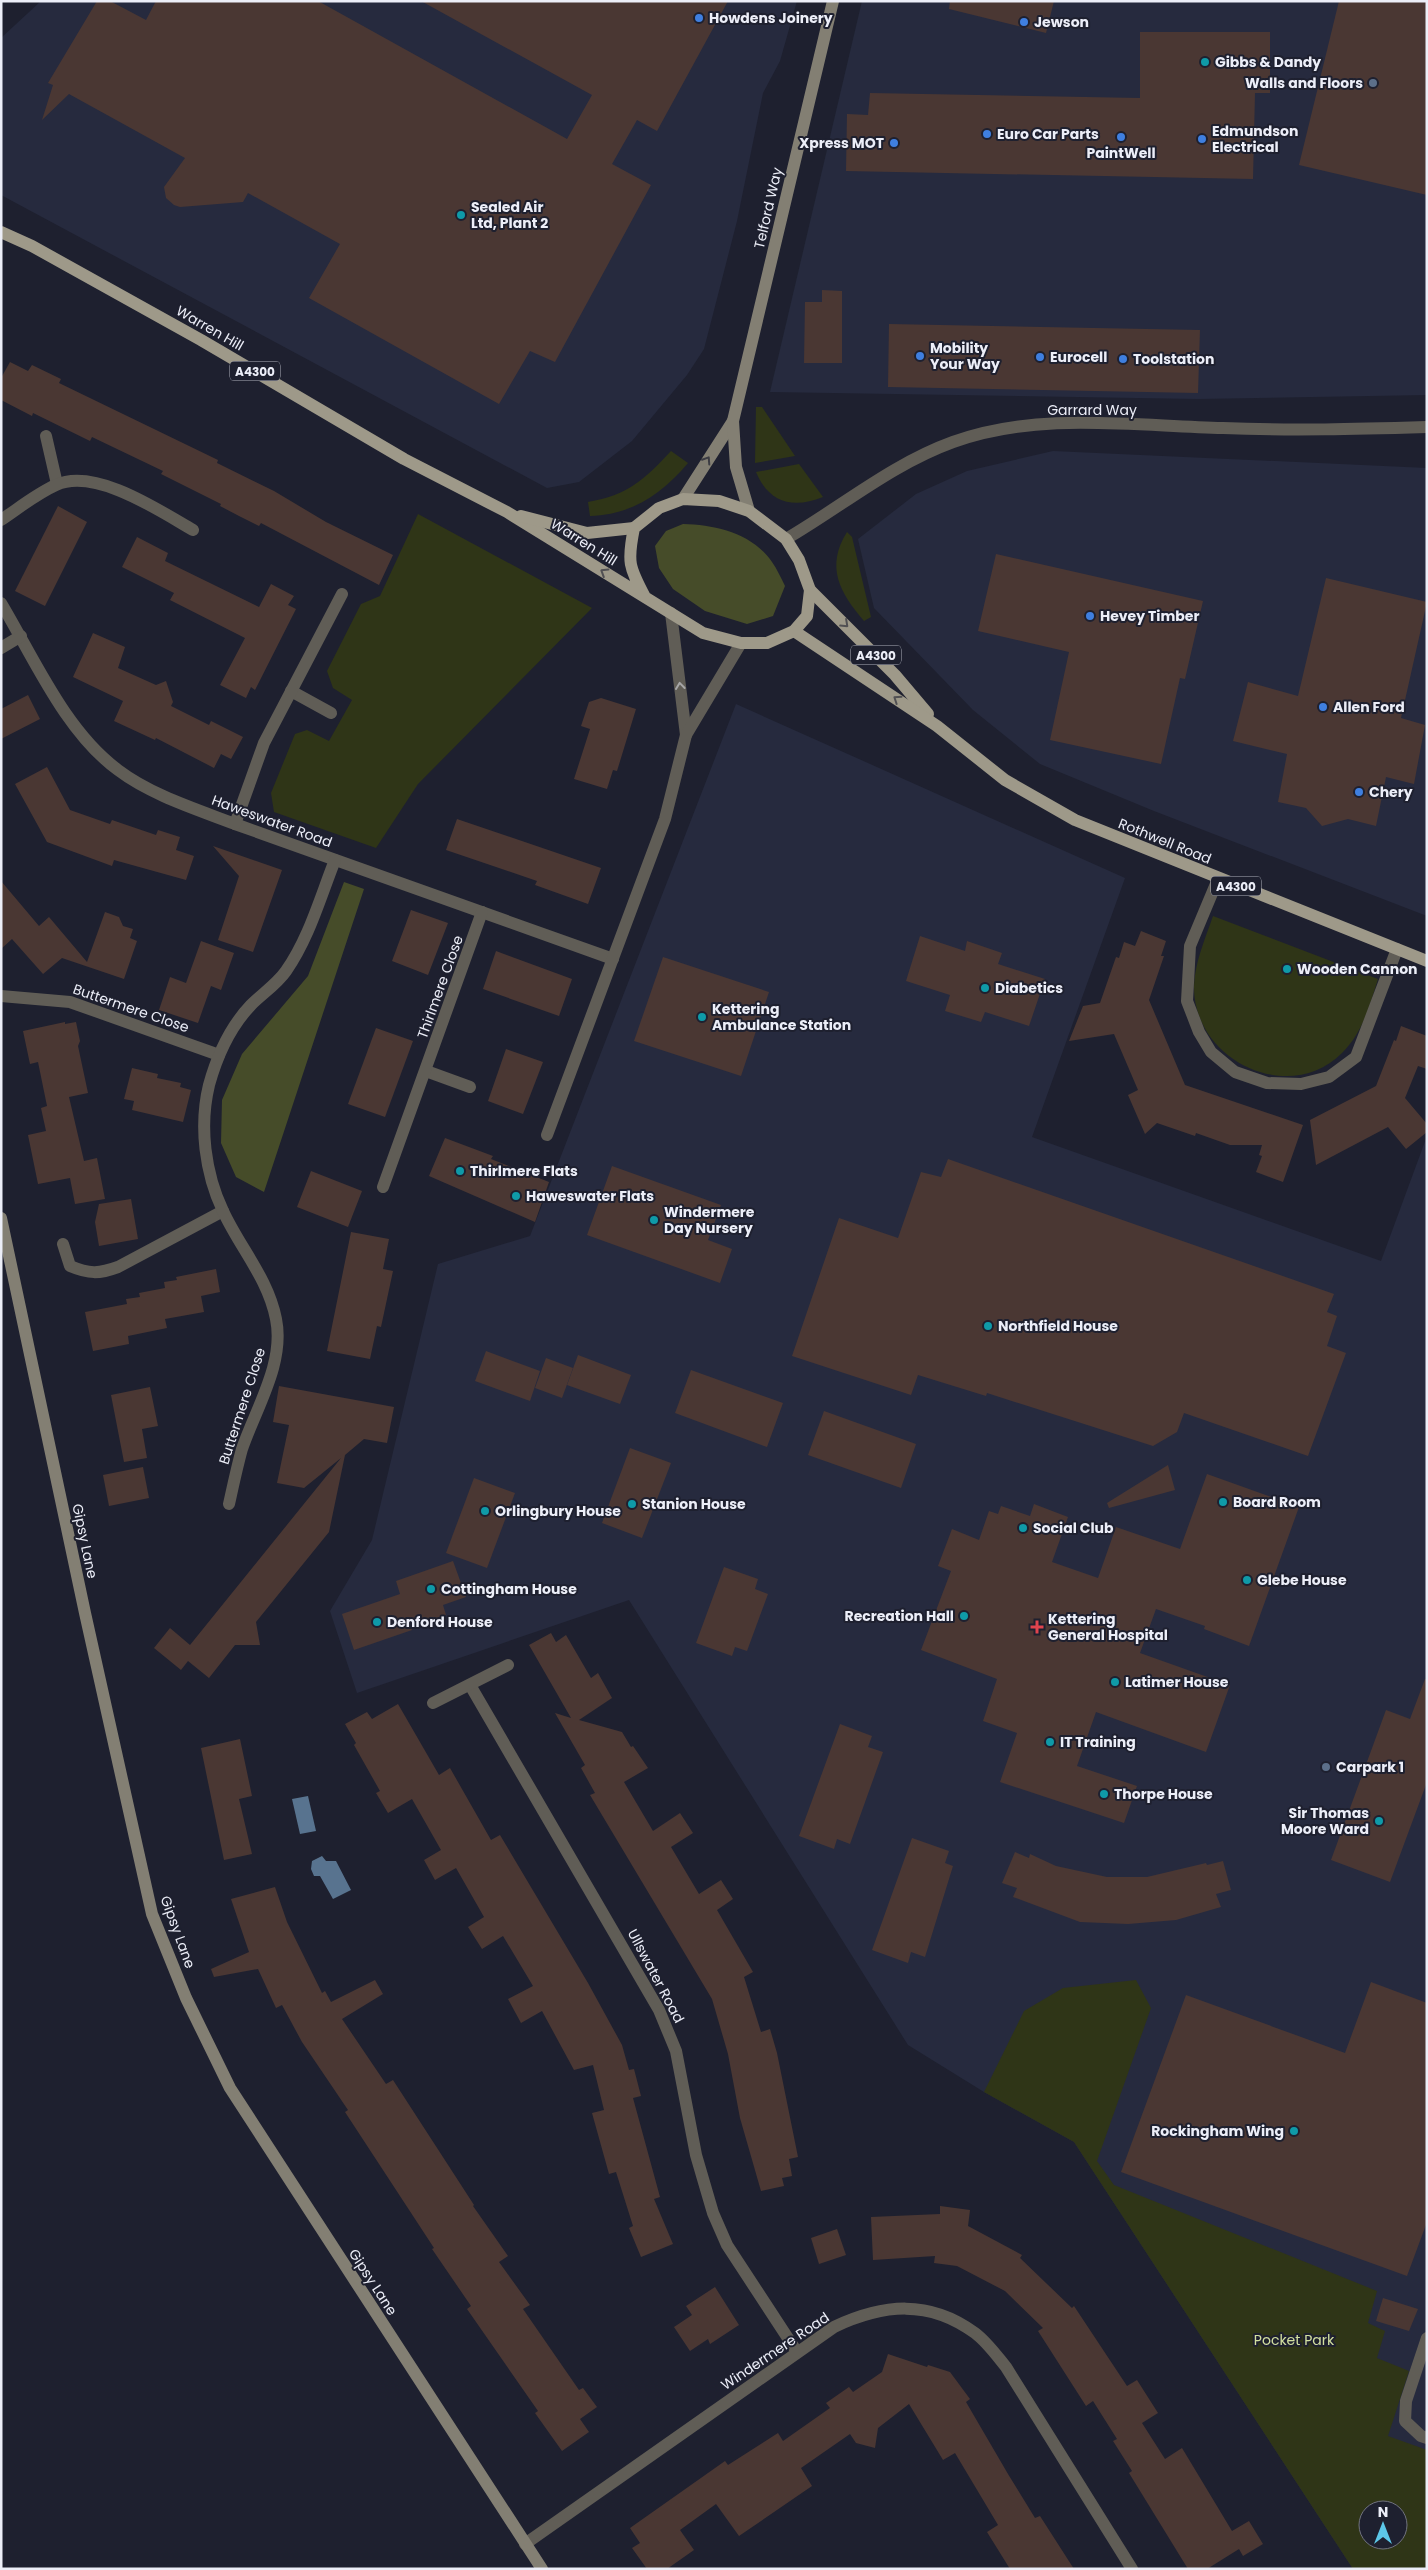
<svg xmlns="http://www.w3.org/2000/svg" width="1428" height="2570" font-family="Poppins,sans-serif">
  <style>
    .built { fill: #262a3e; fill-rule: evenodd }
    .green { fill: #2f3517; fill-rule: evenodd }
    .forest { fill: #464c29 }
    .water { fill: #58738f }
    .building { fill: #4a3733 }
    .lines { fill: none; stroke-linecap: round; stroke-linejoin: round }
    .street { stroke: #605d56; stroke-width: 12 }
    .secondary { stroke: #837f73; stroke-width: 12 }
    .primary { stroke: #9e9989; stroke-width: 12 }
    .oneway { stroke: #3c3c43 }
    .oneway2 { stroke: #515053 }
    .oneway3 { stroke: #a6a6a7 }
    .shop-dot { fill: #3f7fe0; stroke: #1e202f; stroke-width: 2 }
    .culture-dot { fill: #0f9aa8; stroke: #1e202f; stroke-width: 2 }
    .service-dot { fill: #5c6f8a; stroke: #1e202f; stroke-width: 2 }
    .health-dot { fill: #e0444e; stroke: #1e202f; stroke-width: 2 }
    .labels { text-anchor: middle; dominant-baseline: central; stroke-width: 4; stroke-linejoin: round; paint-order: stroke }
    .shield { fill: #1e202f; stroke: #aeb0bc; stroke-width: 1 }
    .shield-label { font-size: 12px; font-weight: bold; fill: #eceef8 }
    .poi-label { font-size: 14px; font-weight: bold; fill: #eceef8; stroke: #1e202f; text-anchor: start }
    .street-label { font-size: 14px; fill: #eceef8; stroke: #1e202f }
    .park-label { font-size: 14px; fill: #d3e0a0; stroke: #1e202f }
  </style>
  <rect width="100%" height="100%" fill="#1e202f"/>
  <g class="built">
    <polygon points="41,1 797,1 780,61 763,93 737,221 704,349 687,375 632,441 579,482 547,488 1,195 1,38"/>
    <polygon points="862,1 1427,1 1427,395 1198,399 770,392"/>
    <polygon points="1053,451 1427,468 1427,916 1154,811 1040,764 973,710 874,608 858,539 916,494 967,471"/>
    <path d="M736 704 1125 878 1032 1137 1381 1261 1427 1136V2569H1353L1074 2142 984 2092 908 2045 629 1600 357 1693 330 1611 372 1540 438 1264 530 1236ZM1368 2510H1398V2540H1368Z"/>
  </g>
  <g class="green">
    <polygon points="756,407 762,407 795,456 755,463"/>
    <path d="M671 451 688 463C662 494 631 515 590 516L588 502C628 495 644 480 671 451Z"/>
    <path d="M799 464 823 497C793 509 769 503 756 472Z"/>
    <polygon points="418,514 592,608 418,784 376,848 274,812 271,793 295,734 307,730 329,741 352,700 333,688 327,671 361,604 380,596"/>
    <path d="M847 532 852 537 871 617 864 621C840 593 825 567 847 532Z"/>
    <path d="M1213 916 1378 979C1369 1007 1363 1032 1342 1053 1290 1106 1193 1061 1194 986 1195 962 1205 939 1213 916Z"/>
    <path d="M1136 1980 1151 2008 1097 2161 1114 2185 1377 2291 1368 2323 1385 2331 1377 2358 1409 2371 1388 2436 1427 2450V2569H1353L1074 2142 984 2092 1024 2011 1063 1988ZM1368 2510H1398V2540H1368Z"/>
  </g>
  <g class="forest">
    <path d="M683 524C716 525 752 533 772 562 777 569 781 578 785 586L773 616 747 624 705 611 673 589 659 568 655 546 666 531Z"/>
    <polygon points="344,882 364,889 264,1192 236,1177 221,1143 222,1100 242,1054 308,976"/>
  </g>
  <g class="water">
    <polygon points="308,1796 316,1831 300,1834 292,1799"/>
    <polygon points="322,1856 326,1861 336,1861 351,1890 333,1899 320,1876 314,1876 311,1869 312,1861"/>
  </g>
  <g class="building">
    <polygon points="97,1 110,1 146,20 156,1 318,1 567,139 592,95 421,1 728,1 657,131 637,120 612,164 651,185 555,362 530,351 499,404 309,298 340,244 248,193 243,202 180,207 174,205 166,198 164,187 185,158 69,94 42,120 53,85 48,83"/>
    <polygon points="950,1 1054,1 1046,33 949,9"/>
    <polygon points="1339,1 1427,1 1427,195 1299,165"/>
    <polygon points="1140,32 1270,32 1270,93 1255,93 1253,179 846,171 847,114 868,115 870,93 1140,98"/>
    <polygon points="822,290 842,291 842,363 804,363 805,302 822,302"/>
    <polygon points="889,324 1200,330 1198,393 888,387"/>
    <polygon points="10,362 28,371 32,365 61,379 59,383 218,460 217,463 274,491 326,522 393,555 379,585 261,523 259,526 239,516 220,506 221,504 161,474 163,471 92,437 90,441 33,413 32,416 1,400 1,378"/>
    <polygon points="58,506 87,522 45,606 15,591"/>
    <polygon points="137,537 168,553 165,561 259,607 271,584 294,596 288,605 296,609 255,690 251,687 246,698 220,685 245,638 170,600 174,593 122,567"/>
    <polygon points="996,554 1203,601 1185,679 1180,678 1161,764 1050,740 1069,652 978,631"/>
    <polygon points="1326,578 1427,602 1401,718 1425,725 1414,784 1386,777 1376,826 1348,819 1322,826 1306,808 1278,802 1287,754 1233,741 1248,682 1298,696"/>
    <polygon points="93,633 125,647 118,668 156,685 166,681 173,702 171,706 209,725 211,721 243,737 231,759 221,754 214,768 156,738 155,740 114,721 123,701 73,677"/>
    <polygon points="28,695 40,719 1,739 1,709"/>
    <polygon points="601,698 636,709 617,771 613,770 607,789 574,779 590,729 581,726 589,702"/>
    <polygon points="47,767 70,810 110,824 112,820 156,835 158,830 180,837 176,850 194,856 186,880 114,860 112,866 47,842 15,784"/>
    <polygon points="457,819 601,868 588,904 535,885 537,881 446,850"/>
    <polygon points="213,846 282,870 253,952 218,940 239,876"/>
    <polygon points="1,881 39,926 49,917 87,962 105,912 119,917 123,926 133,929 130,938 137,941 124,979 62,958 43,974 12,939 1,949"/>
    <polygon points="411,910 448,923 428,975 392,961"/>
    <polygon points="1141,931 1166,941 1161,956 1164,956 1149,1000 1185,1085 1303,1125 1283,1182 1256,1172 1262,1156 1259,1155 1262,1145 1230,1145 1196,1133 1195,1136 1157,1123 1145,1134 1128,1095 1138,1090 1114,1034 1069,1041 1083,1006 1100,1003 1116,957 1119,958 1124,942 1135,946"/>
    <polygon points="920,936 965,951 967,941 1002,953 998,964 1045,979 1029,1026 985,1012 981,1022 945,1011 950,995 906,981"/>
    <polygon points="201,941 234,953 221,990 211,986 198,1023 159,1010 170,977 186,983"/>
    <polygon points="496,951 572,979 559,1016 483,989"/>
    <polygon points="663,957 769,992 741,1076 634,1041"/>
    <polygon points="65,1022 65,1024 76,1022 80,1041 78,1046 88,1093 69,1097 84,1161 97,1158 105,1199 75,1204 70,1178 38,1184 28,1135 46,1131 41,1108 47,1106 38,1062 30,1064 23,1031"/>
    <polygon points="1401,1026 1427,1036 1427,1069 1418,1066 1405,1098 1427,1124 1427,1132 1406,1149 1388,1127 1316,1165 1310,1120 1376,1086 1394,1040 1396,1041"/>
    <polygon points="376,1028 413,1041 385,1117 348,1104"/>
    <polygon points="506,1049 543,1062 523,1114 488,1101"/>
    <polygon points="132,1068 158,1074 157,1078 181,1083 180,1087 191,1090 183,1122 132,1110 134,1101 124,1099"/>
    <polygon points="445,1138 493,1156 491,1159 549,1182 535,1222 429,1176"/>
    <polygon points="948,1159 1334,1294 1327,1312 1337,1316 1327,1346 1346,1353 1308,1456 1184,1413 1177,1432 1153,1446 987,1393 986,1396 918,1375 911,1395 792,1356 839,1218 898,1238 921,1172 941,1177"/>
    <polygon points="612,1166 721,1205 708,1240 732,1249 720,1283 587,1235"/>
    <polygon points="311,1171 362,1191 348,1227 297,1207"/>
    <polygon points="131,1199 138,1239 99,1246 95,1222 99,1204"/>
    <polygon points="351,1232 389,1239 383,1269 393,1271 381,1327 377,1326 370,1359 327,1351"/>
    <polygon points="216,1269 220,1292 201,1296 204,1312 165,1319 167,1328 128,1336 129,1344 93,1351 85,1312 127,1304 126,1299 140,1297 139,1293 165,1288 164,1282 177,1280 176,1277"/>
    <polygon points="486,1351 540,1371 530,1401 475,1381"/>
    <polygon points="578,1355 631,1375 620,1404 567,1385"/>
    <polygon points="546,1358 573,1368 562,1398 535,1388"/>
    <polygon points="691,1370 783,1403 767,1447 675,1413"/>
    <polygon points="279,1386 394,1407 387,1443 364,1439 345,1455 329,1532 256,1622 260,1645 235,1645 209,1678 188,1661 181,1670 154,1648 170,1628 190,1645 341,1458 304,1488 277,1483 289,1425 273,1422"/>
    <polygon points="150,1387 158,1426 142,1429 147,1458 124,1462 111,1395"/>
    <polygon points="824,1411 916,1444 901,1488 808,1455"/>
    <polygon points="630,1448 671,1463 642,1538 602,1523"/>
    <polygon points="1168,1465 1175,1490 1109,1508 1107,1503"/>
    <polygon points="143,1467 149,1498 109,1506 103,1475"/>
    <polygon points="1207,1474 1299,1507 1249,1646 1204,1629 1205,1626 1156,1609 1140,1653 1230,1685 1206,1752 1096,1712 1077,1766 1137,1786 1124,1823 1000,1782 1017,1733 983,1721 997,1679 921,1650 951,1571 938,1566 952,1529 979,1540 989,1511 998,1514 1001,1506 1030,1516 1034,1504 1068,1517 1052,1562 1098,1578 1116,1527 1180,1549"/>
    <polygon points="474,1478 515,1493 487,1568 446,1553"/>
    <polygon points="453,1561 466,1597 443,1605 446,1615 411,1627 412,1630 354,1650 342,1614 400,1594 396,1581"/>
    <polygon points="724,1567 758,1579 755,1589 768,1594 747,1651 735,1647 732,1656 696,1643"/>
    <polygon points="551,1633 556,1642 566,1635 591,1678 598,1673 612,1698 579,1720 622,1732 631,1747 633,1746 648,1768 624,1782 653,1831 680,1813 693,1833 671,1847 699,1894 721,1880 733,1899 717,1910 753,1972 744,1977 761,2032 770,2029 777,2053 798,2157 789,2159 792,2176 782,2178 784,2186 761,2191 740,2118 728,2054 712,1999 590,1795 595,1793 581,1768 585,1765 555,1713 571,1718 529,1645"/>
    <polygon points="1425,1679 1427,1679 1427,1782 1390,1882 1331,1860 1386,1710 1410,1719"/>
    <polygon points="398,1704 439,1775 450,1768 491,1840 500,1835 588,1983 622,2045 629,2070 634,2069 641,2096 633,2098 660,2197 654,2199 673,2244 641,2257 629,2228 633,2226 616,2172 609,2174 592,2113 604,2110 593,2065 574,2070 542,2011 521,2023 508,1999 533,1986 503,1936 482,1949 468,1927 484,1917 456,1868 435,1880 424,1860 441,1850 412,1799 388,1813 376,1793 380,1791 354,1745 356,1743 345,1724 367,1712 372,1719"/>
    <polygon points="840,1724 872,1736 868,1747 883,1752 850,1844 837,1839 834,1849 799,1836"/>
    <polygon points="240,1739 252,1796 239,1799 252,1854 224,1860 201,1748"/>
    <polygon points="912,1838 949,1851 945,1863 953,1866 925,1957 911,1952 908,1963 872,1950"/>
    <polygon points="1015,1852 1029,1858 1030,1854 1056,1866 1107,1877 1147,1877 1206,1863 1207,1865 1223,1861 1231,1890 1216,1894 1221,1907 1176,1920 1128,1924 1080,1922 1013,1897 1017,1888 1002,1883"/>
    <polygon points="275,1887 287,1922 322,1993 325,1991 331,2002 375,1980 383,1994 342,2019 386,2084 393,2080 474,2205 473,2206 508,2256 499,2262 530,2305 523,2309 579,2390 583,2388 597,2407 580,2419 589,2432 562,2451 535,2413 538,2411 467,2309 471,2306 432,2249 434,2248 345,2112 348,2110 302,2042 282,2005 276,2008 258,1969 214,1977 211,1969 249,1952 231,1899"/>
    <polygon points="1371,1982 1427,2003 1427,2222 1407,2276 1121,2172 1186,1995 1345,2053"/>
    <polygon points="940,2206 970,2210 968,2226 1022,2255 1020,2258 1072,2308 1074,2306 1127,2386 1137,2380 1158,2413 1142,2423 1165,2459 1182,2448 1232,2531 1249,2521 1263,2544 1243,2556 1239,2549 1207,2569 1188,2569 1129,2473 1132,2471 1113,2441 1117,2439 1093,2401 1086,2406 1038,2331 1043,2328 1005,2291 957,2266 934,2263 935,2256 873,2260 871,2217 940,2214"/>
    <polygon points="837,2229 846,2255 819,2264 811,2238"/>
    <polygon points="715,2287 739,2325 710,2344 708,2339 690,2351 674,2327 692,2315 686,2306"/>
    <polygon points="1383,2298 1418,2309 1409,2331 1376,2321"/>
    <polygon points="888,2354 927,2367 928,2365 950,2372 970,2399 966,2402 1008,2474 1035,2518 1040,2516 1074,2569 1010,2569 987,2532 998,2525 955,2453 943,2460 909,2404 878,2428 875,2448 856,2443 850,2434 801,2468 812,2486 739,2536 716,2504 680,2530 694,2550 667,2569 647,2569 632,2548 640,2543 630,2528 725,2461 728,2465 778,2433 783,2441 830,2408 826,2403 849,2387 853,2392 882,2372"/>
  </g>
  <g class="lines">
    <g class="street">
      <polyline points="46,436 57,484"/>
      <path d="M1 520C19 508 36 494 56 485 95 467 160 511 193 530"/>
      <path d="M786 539C841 507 892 464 953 442 1038 411 1134 426 1223 428 1291 431 1359 429 1427 427"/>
      <path d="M1 603C34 658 65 731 118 770 151 795 196 809 235 824L613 959"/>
      <polyline points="671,613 686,735"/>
      <polyline points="1,648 21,636"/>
      <polyline points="291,691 331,713"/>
      <polyline points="235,824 264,743 342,594"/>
      <polyline points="1218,879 1190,946 1187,1001 1199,1032 1211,1052 1235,1072 1267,1083 1301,1084 1329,1077 1356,1057 1397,949"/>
      <polyline points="1,996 70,1002 219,1055"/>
      <polyline points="426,1071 470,1087"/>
      <polyline points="547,1135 665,819 686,735 741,643"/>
      <polyline points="383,1187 482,912"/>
      <path d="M63 1244 70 1266C89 1274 99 1274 118 1267L223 1211"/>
      <path d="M229 1504C233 1486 237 1467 242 1449 256 1408 285 1363 276 1319 268 1278 240 1248 223 1211 205 1173 199 1126 209 1085 217 1056 230 1027 251 1005 262 994 277 984 286 971 309 938 320 898 335 860"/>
      <polyline points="470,1685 659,2010 676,2051 696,2155 713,2213 727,2245 797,2352"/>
      <polyline points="433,1703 508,1665"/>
      <polyline points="1427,2338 1406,2401 1405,2421 1421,2436 1427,2438"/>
      <path d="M525 2544 834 2327C883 2304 929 2299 975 2333 987 2342 997 2356 1006 2367L1132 2569"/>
    </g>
    <g class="secondary">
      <polyline points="683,499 733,421"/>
      <polyline points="749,511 736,467 733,421 833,1"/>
      <polyline points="1,1218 85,1613 152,1914 186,1998 230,2088 542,2569"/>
    </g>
    <g class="primary">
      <path d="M1 232 32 246 201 340 404 459 507 512 703 633 741 643H767L794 631 807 616 810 590 799 560 786 539 749 511 719 501 683 499 659 508 634 528C627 562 629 567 645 597"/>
      <polyline points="521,516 587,533 634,528"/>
      <polyline points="810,590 895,675 928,714"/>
      <polyline points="794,631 937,726 1005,780 1075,820 1427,961"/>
    </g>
  </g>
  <defs><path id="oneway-chevron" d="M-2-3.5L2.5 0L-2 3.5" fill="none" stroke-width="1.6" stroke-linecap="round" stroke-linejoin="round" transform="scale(1.25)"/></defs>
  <use class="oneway" href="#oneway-chevron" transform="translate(707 460) rotate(-57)"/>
  <g class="oneway2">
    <use href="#oneway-chevron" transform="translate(604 572) rotate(-148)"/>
    <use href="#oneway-chevron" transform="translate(845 624) rotate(43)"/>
    <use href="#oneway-chevron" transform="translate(897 699) rotate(-146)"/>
  </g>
  <use class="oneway3" href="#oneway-chevron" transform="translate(680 686) rotate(-97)"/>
  <g class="shop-dot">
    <circle cx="699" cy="18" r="5"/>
    <circle cx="1024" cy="22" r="5"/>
    <circle cx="987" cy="134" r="5"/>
    <circle cx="1121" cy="137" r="5"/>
    <circle cx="1202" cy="139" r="5"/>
    <circle cx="894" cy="143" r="5"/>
    <circle cx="920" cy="356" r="5"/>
    <circle cx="1040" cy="357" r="5"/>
    <circle cx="1123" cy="359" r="5"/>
    <circle cx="1090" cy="616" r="5"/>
    <circle cx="1323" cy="707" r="5"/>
    <circle cx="1359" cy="792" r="5"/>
  </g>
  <g class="culture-dot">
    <circle cx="1205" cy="62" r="5"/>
    <circle cx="461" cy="215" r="5"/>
    <circle cx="1287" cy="969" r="5"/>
    <circle cx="985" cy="988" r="5"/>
    <circle cx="702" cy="1017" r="5"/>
    <circle cx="460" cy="1171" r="5"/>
    <circle cx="516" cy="1196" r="5"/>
    <circle cx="654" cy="1220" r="5"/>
    <circle cx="988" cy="1326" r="5"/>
    <circle cx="1223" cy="1502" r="5"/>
    <circle cx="632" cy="1504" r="5"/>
    <circle cx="485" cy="1511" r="5"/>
    <circle cx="1023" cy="1528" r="5"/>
    <circle cx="1247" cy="1580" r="5"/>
    <circle cx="431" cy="1589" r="5"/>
    <circle cx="964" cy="1616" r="5"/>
    <circle cx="377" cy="1622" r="5"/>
    <circle cx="1115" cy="1682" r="5"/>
    <circle cx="1050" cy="1742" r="5"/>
    <circle cx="1104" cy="1794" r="5"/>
    <circle cx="1379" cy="1821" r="5"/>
    <circle cx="1294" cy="2131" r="5"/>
  </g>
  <g class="service-dot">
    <circle cx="1373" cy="83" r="5"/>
    <circle cx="1326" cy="1767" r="5"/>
  </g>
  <path class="health-dot" d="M1034.5 1619.5h5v5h5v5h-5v5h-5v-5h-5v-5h5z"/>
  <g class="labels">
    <g class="shield">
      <rect x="230" y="361.5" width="50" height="19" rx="4"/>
      <rect x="851" y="645.5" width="50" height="19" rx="4"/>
      <rect x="1211" y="876.5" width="50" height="19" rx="4"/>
    </g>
    <g class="shield-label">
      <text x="255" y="371">A4300</text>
      <text x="876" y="655">A4300</text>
      <text x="1236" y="886">A4300</text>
    </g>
    <g class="poi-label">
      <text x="709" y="18">Howdens Joinery</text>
      <text x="1034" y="22">Jewson</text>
      <text x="1215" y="62">Gibbs &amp; Dandy</text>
      <text x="1363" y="83" text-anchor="end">Walls and Floors</text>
      <text x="1212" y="131">Edmundson<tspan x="1212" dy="16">Electrical</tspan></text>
      <text x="997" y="134">Euro Car Parts</text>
      <text x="884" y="143" text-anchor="end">Xpress MOT</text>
      <text x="1121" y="153" text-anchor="middle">PaintWell</text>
      <text x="471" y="207">Sealed Air<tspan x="471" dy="16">Ltd, Plant 2</tspan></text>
      <text x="930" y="348">Mobility<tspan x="930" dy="16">Your Way</tspan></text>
      <text x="1050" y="357">Eurocell</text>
      <text x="1133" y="359">Toolstation</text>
      <text x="1100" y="616">Hevey Timber</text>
      <text x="1333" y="707">Allen Ford</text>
      <text x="1369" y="792">Chery</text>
      <text x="1297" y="969">Wooden Cannon</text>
      <text x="995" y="988">Diabetics</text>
      <text x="712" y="1009">Kettering<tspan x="712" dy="16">Ambulance Station</tspan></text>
      <text x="470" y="1171">Thirlmere Flats</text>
      <text x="526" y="1196">Haweswater Flats</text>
      <text x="664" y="1212">Windermere<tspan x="664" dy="16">Day Nursery</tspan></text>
      <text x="998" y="1326">Northfield House</text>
      <text x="1233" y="1502">Board Room</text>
      <text x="642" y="1504">Stanion House</text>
      <text x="495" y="1511">Orlingbury House</text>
      <text x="1033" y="1528">Social Club</text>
      <text x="1257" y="1580">Glebe House</text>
      <text x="441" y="1589">Cottingham House</text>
      <text x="954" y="1616" text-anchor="end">Recreation Hall</text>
      <text x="1048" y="1619">Kettering<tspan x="1048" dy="16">General Hospital</tspan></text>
      <text x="387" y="1622">Denford House</text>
      <text x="1125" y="1682">Latimer House</text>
      <text x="1060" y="1742">IT Training</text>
      <text x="1336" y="1767">Carpark 1</text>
      <text x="1114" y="1794">Thorpe House</text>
      <text x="1369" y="1813" text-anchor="end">Sir Thomas<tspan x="1369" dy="16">Moore Ward</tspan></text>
      <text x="1284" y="2131" text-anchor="end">Rockingham Wing</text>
    </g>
    <g class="street-label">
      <text transform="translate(768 208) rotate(-77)">Telford Way</text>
      <text transform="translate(210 328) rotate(30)">Warren Hill</text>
      <text x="1092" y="410">Garrard Way</text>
      <text transform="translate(584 542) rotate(32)">Warren Hill</text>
      <text transform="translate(272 821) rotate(20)">Haweswater Road</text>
      <text transform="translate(1165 841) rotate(22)">Rothwell Road</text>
      <text transform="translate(440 987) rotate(-70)">Thirlmere Close</text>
      <text transform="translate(131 1008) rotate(19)">Buttermere Close</text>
      <text transform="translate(242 1406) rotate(-72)">Buttermere Close</text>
      <text transform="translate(85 1541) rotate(78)">Gipsy Lane</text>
      <text transform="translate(178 1932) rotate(70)">Gipsy Lane</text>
      <text transform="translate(656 1976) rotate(62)">Ullswater Road</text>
      <text transform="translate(373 2282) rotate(57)">Gipsy Lane</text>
      <text transform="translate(775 2351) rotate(-34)">Windermere Road</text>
    </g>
    <g class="park-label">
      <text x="1294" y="2340">Pocket Park</text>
    </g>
  </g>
  <rect width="1428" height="2570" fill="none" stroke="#eceef8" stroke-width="5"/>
  <g transform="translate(1383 2525)"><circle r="24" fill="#1e202f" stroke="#70727f"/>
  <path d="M0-4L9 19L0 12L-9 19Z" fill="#5cc7e8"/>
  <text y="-8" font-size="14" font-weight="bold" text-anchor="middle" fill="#eceef8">N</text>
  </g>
</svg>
